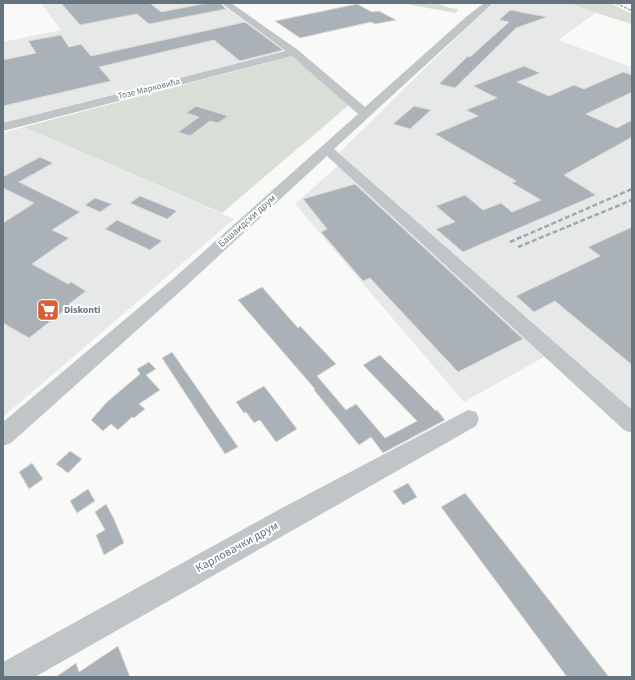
<svg xmlns="http://www.w3.org/2000/svg" width="635" height="680" font-family="'Source Sans 3',sans-serif">
  <style>
    .built { fill: #e7e8e8 }
    .green { fill: #d9ded6 }
    .building { fill: #aab2b7; stroke: #dbdbd9 }
    .lines { fill: none; stroke-linecap: round; stroke-linejoin: round }
    .minor { fill: #c0c5c8; fill-rule: evenodd }
    .rail-far1 { stroke: #a2a9ae; stroke-width: 1.5; stroke-dasharray: 3 1.5; stroke-linecap: butt }
    .rail { stroke: #a2a9ae; stroke-width: 2.5; stroke-dasharray: 5 2.5; stroke-linecap: butt }
    .labels { text-anchor: middle; dominant-baseline: central; stroke-width: 4; stroke-linejoin: round; paint-order: stroke }
    .far-street-label { font-size: 9px; fill: #667480; stroke: #fff }
    .street-label { font-size: 10px; fill: #667480; stroke: #fff }
    .poi-label { font-size: 10px; font-weight: bold; fill: #667480; stroke: #fff; text-anchor: start }
    .near-street-label { font-size: 12px; fill: #667480; stroke: #fff }
  </style>
  <rect width="100%" height="100%" fill="#f9f9f7"/>
  <g class="built">
    <polygon points="41,3 219,3 288,52 3,124 3,42 61,30"/>
    <polygon points="494,3 568,3 596,13 558,40 632,67 632,414 339,153 472,22"/>
    <polygon points="24,127 234,219 3,417 3,133"/>
    <polygon points="340,164 551,353 464,402 295,204"/>
  </g>
  <g class="green">
    <polygon points="400,3 436,3 449,8 458,9 456,13"/>
    <polygon points="568,3 610,3 632,14 632,24 596,13"/>
    <polygon points="292,56 350,104 222,213 24,127"/>
  </g>
  <g class="building">
    <polygon points="61,3 150,3 161,12 207,3 220,3 226,9 149,24 137,14 80,25"/>
    <polygon points="357,4 372,12 379,11 396,20 375,24 371,22 300,38 275,21"/>
    <polygon points="510,10 547,17 516,28 455,88 439,84 468,56 470,57 509,22 499,20"/>
    <polygon points="245,22 283,50 240,61 214,40 99,67 111,81 3,106 3,60 36,53 28,41 61,35 69,47 81,44 91,56"/>
    <polygon points="524,66 540,73 517,82 549,96 574,85 584,89 623,72 632,75 632,92 586,114 617,128 632,120 632,137 564,175 596,195 463,252 436,229 455,222 436,206 465,195 483,210 501,203 512,212 541,200 512,183 516,181 435,134 478,116 466,110 497,98 473,86"/>
    <polygon points="196,106 228,116 218,123 210,121 190,136 178,132 199,117 186,113"/>
    <polygon points="414,106 431,110 410,129 393,124"/>
    <polygon points="40,157 53,163 19,182 80,212 52,230 69,238 32,264 68,284 71,282 86,291 69,304 71,305 29,338 3,323 3,223 34,203 3,188 3,177"/>
    <polygon points="355,184 523,339 458,372 370,278 363,281 321,232 327,229 303,199"/>
    <polygon points="140,196 177,211 167,219 130,203"/>
    <polygon points="95,198 112,204 100,212 85,205"/>
    <polygon points="117,220 162,241 150,250 105,229"/>
    <polygon points="632,227 632,365 555,301 534,312 516,296 600,256 588,247"/>
    <polygon points="262,287 298,328 300,326 336,364 317,376 346,410 356,404 385,438 417,421 363,365 380,355 436,411 437,410 445,420 383,453 371,437 359,445 314,390 315,389 238,300"/>
    <polygon points="172,352 238,447 225,454 162,358"/>
    <polygon points="149,362 156,369 146,375 160,390 139,404 145,409 134,418 132,417 118,430 111,424 103,431 91,420 107,402 140,374 137,369"/>
    <polygon points="264,386 297,429 276,442 260,420 254,423 246,412 244,413 236,402"/>
    <polygon points="70,451 82,459 68,473 56,464"/>
    <polygon points="32,463 43,479 29,489 19,472"/>
    <polygon points="408,483 417,497 403,505 393,491"/>
    <polygon points="88,489 95,501 77,513 70,501"/>
    <polygon points="465,493 517,559 609,677 567,677 441,507"/>
    <polygon points="106,504 114,519 124,543 104,555 96,535 105,530 95,512"/>
    <polygon points="118,646 130,677 56,677 76,663 79,672"/>
  </g>
  <g class="lines">
    <g class="minor">
      <polygon points="221,3 231,3 298,50 365,107 467,16 484,3 493,3 334,149 632,410 632,433 624,430 327,156 185,287 11,443 3,446 3,422 173,279 358,114 292,56 3,131 3,123 286,51"/>
      <polygon points="468,410 476,412 479,419 476,426 35,677 3,677 3,662 282,508"/>
    </g>
    <polyline class="rail-far1" points="616,3 632,11"/>
    <g class="rail">
      <polyline points="510,242 632,189"/>
      <polyline points="518,247 632,200"/>
    </g>
  </g>
  <defs>
    <g id="supermarket-square" transform="scale(1.15)"><rect x="-9" y="-9" width="18" height="18" rx="4" fill="#d95e37" stroke="#fff"/><path d="M-6-5.5h2.5l.6 2H6L4.5 2H-2.5L-4.4-4H-6ZM-1.5 3.2a1.3 1.3 0 1 0 .1 0ZM3 3.2a1.3 1.3 0 1 0 .1 0Z" fill="#fff"/></g>
  </defs>
  <g fill-rule="evenodd">
    <use href="#supermarket-square" x="48" y="310"/>
  </g>
  <g class="labels">
    <g class="far-street-label">
      <text transform="translate(149 89) rotate(-14)">Тозе Марковића</text>
    </g>
    <g class="street-label">
      <text transform="translate(247 221) rotate(-42)">Башаидски друм</text>
    </g>
    <g class="poi-label">
      <text x="64" y="310">Diskonti</text>
    </g>
    <g class="near-street-label">
      <text transform="translate(237 547) rotate(-29)">Карловачки друм</text>
    </g>
  </g>
  <rect width="635" height="680" fill="none" stroke="#667480" stroke-width="8"/>
</svg>
